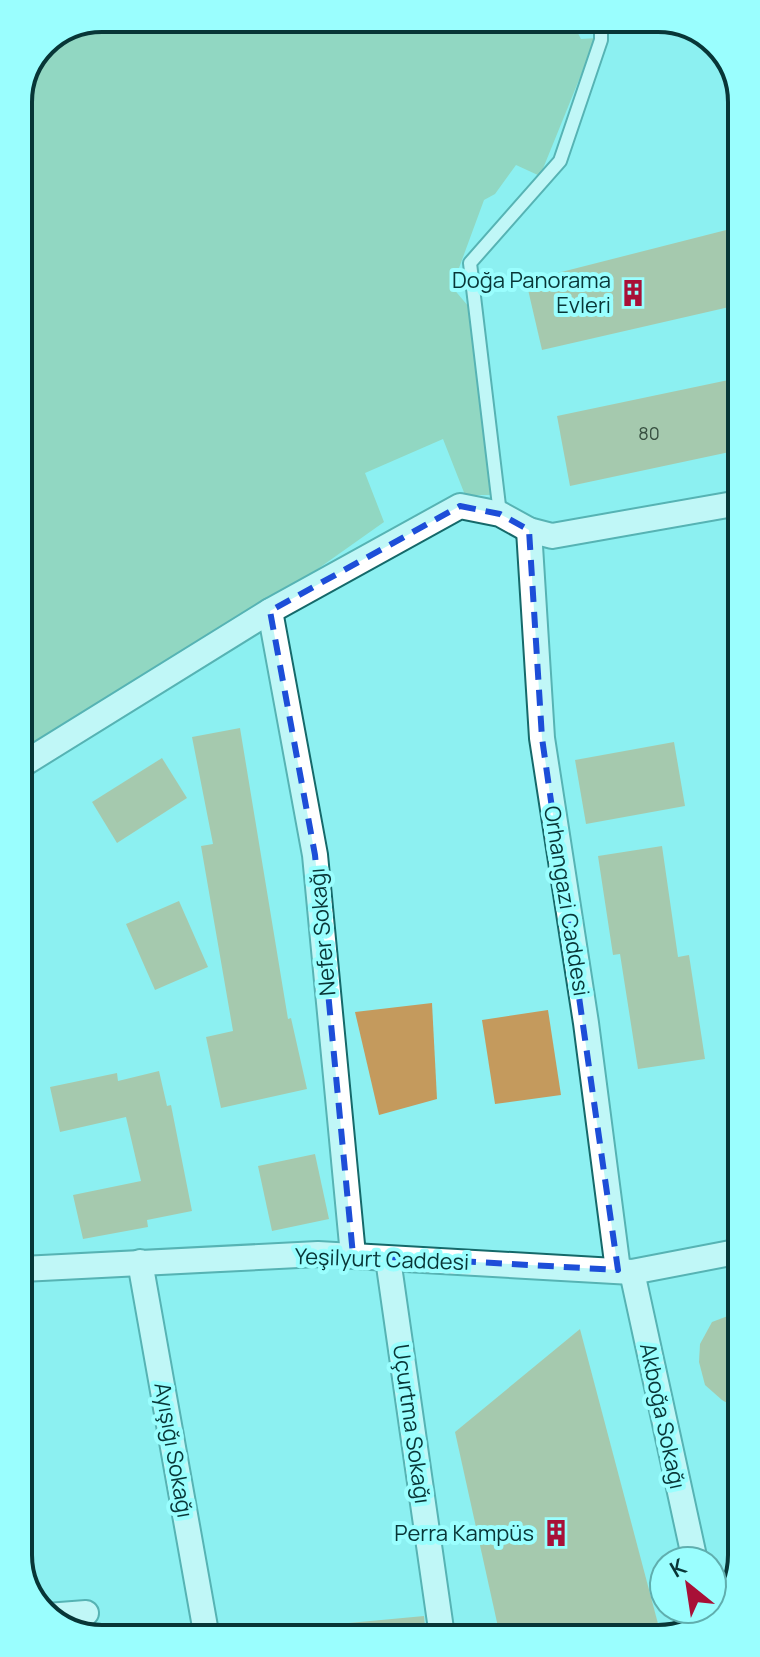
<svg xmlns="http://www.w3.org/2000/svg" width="760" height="1657" font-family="Manrope,sans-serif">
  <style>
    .green { fill: #97b889 }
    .building { fill: #c49a5d }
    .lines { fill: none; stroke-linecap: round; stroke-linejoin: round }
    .service-casing { stroke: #15696a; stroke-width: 16 }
    .minor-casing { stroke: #15696a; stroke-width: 28 }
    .service { stroke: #fff; stroke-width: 12 }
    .minor { stroke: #fff; stroke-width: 24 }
    .marked { fill: none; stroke: #1d4ed8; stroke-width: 6; stroke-dasharray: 16 10; stroke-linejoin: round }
    .labels { text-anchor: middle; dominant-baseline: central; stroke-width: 8; stroke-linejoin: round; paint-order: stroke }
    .number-label { font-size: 18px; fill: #374f40 }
    .poi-label { font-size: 22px; fill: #083637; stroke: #9afefe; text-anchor: end }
    .street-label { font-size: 22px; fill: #083637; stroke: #9afefe }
    .rim { fill: none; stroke: #083637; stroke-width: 4 }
  </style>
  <rect width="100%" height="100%" fill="#8df0f1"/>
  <polygon class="green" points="102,18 570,18 581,39 596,38 540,176 516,165 495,194 484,200 452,287 469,307 493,495 465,495 443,439 365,473 384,522 271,602 20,756 18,97 43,42"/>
  <g class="building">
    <polygon points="738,227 738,305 542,350 526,281"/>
    <polygon points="738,378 739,450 570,486 557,416"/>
    <polygon points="240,728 288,1019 291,1018 307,1089 221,1108 206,1037 233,1031 201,846 213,844 192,737"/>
    <polygon points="674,742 685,806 586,824 575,760"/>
    <polygon points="162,758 187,798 117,843 92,802"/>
    <polygon points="662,846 678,957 689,955 705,1059 638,1069 620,954 613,955 598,856"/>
    <polygon points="179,901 208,967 155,990 126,924"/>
    <polygon points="432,1003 437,1099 379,1115 355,1012"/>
    <polygon points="548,1010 561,1095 495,1104 482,1020"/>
    <polygon points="159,1071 167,1106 171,1105 192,1211 147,1220 148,1227 83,1239 73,1195 141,1181 126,1117 60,1132 50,1087 117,1073 118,1081"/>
    <polygon points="315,1154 329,1219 272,1231 258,1166"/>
    <polygon points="741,1311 741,1411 722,1400 705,1385 699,1362 700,1344 712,1322"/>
    <polygon points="580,1329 661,1635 500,1636 455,1432"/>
    <polygon points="424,1616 426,1636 339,1637 338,1624"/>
  </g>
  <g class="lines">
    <g class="service-casing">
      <polyline id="service" points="500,514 470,263 560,161 601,40 601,18"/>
    </g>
    <g class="minor-casing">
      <g id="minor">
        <polyline points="529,530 542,738 586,1023 618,1270"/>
        <polyline points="270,611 315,855 353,1255"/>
        <polyline points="20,766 270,611 460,506 500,514 529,530 552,536 739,503"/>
        <polyline points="388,1259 442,1636"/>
        <polyline points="140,1262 207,1638"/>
        <polyline points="22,1269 318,1254 632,1272 741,1251"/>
        <polyline points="632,1272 695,1561"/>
        <polyline points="706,1609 708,1619"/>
        <polyline points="47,1616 86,1613"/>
      </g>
    </g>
    <use href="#service" class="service"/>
    <use href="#minor" class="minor"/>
  </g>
  <path d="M0 0H760V1657H0ZM460 506 500 514 529 530 542 738 618 1270 353 1255 315 855 270 611Z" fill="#8df0f1" fill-opacity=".55" fill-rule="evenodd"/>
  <path class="marked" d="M460 506 500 514 529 530 542 738 618 1270 353 1255 315 855 270 611Z"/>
  <defs>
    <g id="building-bare" transform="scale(2.16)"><path d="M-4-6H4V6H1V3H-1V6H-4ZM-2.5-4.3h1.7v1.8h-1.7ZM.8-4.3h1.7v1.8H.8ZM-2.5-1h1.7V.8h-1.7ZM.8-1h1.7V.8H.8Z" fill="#a81037" stroke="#9afefe" stroke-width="2.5" paint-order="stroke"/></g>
  </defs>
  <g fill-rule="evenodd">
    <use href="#building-bare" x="633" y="293"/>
    <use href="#building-bare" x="556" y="1533"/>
  </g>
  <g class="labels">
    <g class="number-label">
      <text x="649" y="433">80</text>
    </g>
    <g class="poi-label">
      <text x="611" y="280">Doğa Panorama<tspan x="611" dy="25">Evleri</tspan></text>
      <text x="534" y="1533">Perra Kampüs</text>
    </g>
    <g class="street-label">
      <text transform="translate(567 901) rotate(81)">Orhangazi Caddesi</text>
      <text transform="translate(322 932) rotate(-95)">Nefer Sokağı</text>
      <text transform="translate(382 1259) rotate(2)">Yeşilyurt Caddesi</text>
      <text transform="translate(663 1416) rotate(78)">Akboğa Sokağı</text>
      <text transform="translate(412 1424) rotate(82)">Uçurtma Sokağı</text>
      <text transform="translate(174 1450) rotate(80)">Ayışığı Sokağı</text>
    </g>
  </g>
  <path d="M0 0H760V1657H0ZM102 32H658A70 70 0 0 1 728 102V1555A70 70 0 0 1 658 1625H102A70 70 0 0 1 32 1555V102A70 70 0 0 1 102 32Z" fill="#9afefe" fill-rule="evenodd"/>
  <path class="rim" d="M102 32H658A70 70 0 0 1 728 102V1555A70 70 0 0 1 658 1625H102A70 70 0 0 1 32 1555V102A70 70 0 0 1 102 32Z"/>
  <g transform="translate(688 1585) rotate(330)"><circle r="38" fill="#9afefe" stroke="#60aeae" stroke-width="2"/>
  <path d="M0-6L14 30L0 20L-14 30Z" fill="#a81037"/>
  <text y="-12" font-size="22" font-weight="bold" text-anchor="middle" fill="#083637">K</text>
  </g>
</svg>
